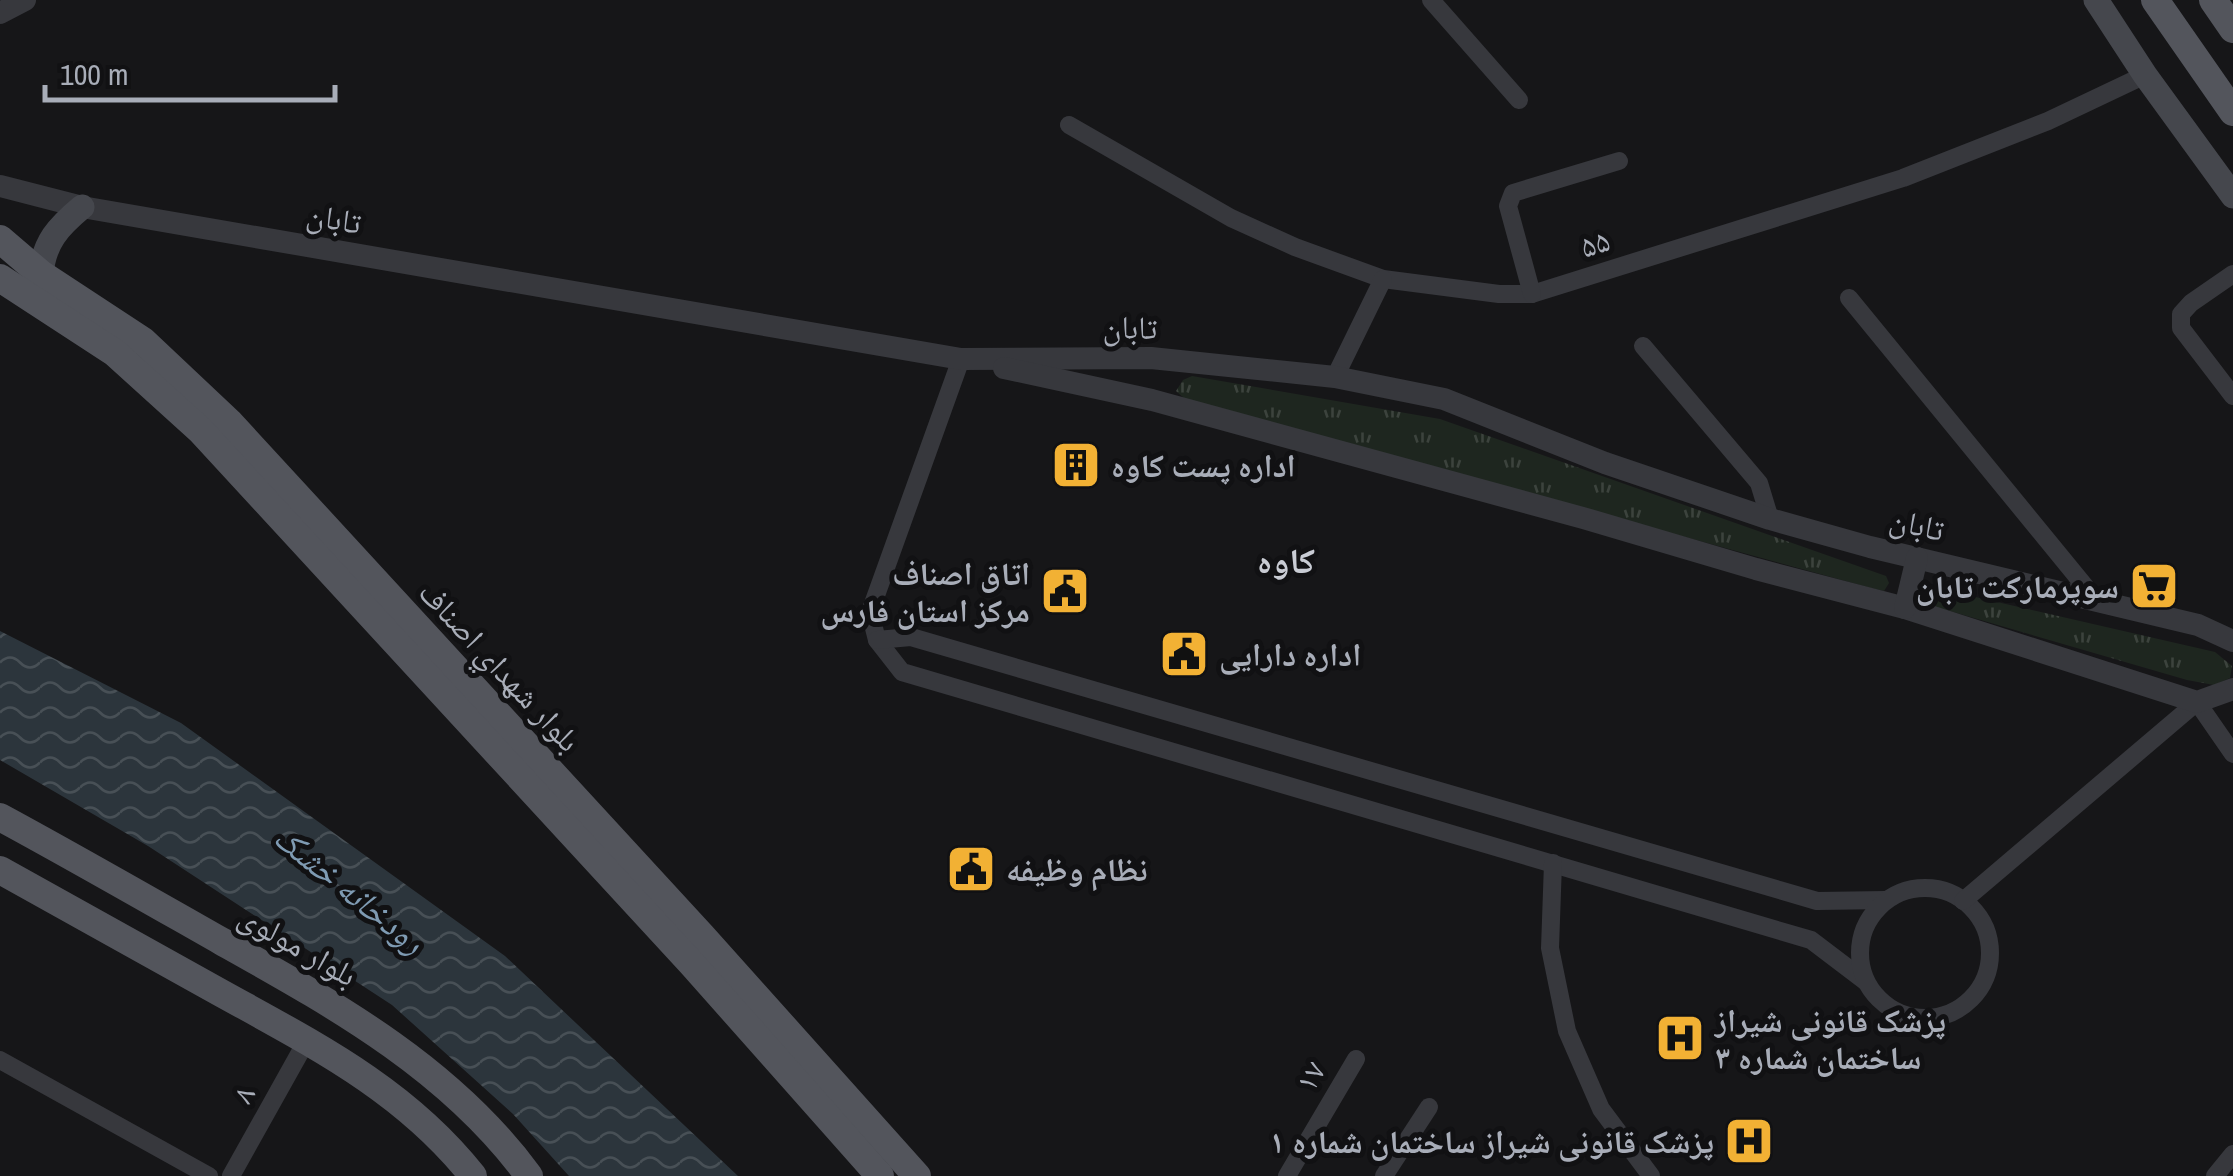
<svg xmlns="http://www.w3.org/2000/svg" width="2233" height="1176" font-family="'Archivo Narrow','Noto Naskh Arabic',sans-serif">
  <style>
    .grass { fill: url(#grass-tufts) }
    .water { fill: url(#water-waves) }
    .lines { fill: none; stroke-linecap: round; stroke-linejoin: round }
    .minor { stroke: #37383d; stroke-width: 18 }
    .tertiary { stroke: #37383d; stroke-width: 22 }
    .secondary { stroke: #45474d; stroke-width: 25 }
    .primary { stroke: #53555c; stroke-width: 28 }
    .labels { text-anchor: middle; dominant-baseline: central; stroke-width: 10; stroke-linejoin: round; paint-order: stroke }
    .street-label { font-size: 32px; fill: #a8adb8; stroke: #111113 }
    .poi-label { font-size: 32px; font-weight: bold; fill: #a8adb8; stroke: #111113; text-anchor: start }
    .neighbourhood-label { font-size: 35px; font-weight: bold; fill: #c9ccd4; stroke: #111113 }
    .water-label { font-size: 35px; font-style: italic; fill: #7f9bb3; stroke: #111113 }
  </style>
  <defs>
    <pattern id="grass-tufts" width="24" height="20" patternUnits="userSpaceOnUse" patternTransform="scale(2.5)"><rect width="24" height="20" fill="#1e261f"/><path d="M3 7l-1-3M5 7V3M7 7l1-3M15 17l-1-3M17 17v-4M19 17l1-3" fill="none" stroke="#3c433d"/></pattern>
    <pattern id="water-waves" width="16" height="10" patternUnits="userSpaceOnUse" patternTransform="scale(2.5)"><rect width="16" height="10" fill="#2c353c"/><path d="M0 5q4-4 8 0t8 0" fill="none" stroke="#485056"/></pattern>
  </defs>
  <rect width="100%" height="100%" fill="#161618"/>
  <g class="grass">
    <polygon points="1192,376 1440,419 1886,576 1889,583 1884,591 1871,588 1186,400 1176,391 1183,380"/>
    <polygon points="1932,587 2215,652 2232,666 2230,678 2214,685 2187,680 1919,602 1916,594 1918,588"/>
  </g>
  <polygon class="water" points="0,631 181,723 505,956 738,1176 569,1176 513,1114 392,1005 148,846 0,760"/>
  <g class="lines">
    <g class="minor">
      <polyline points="1431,0 1519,100"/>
      <polyline points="1069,125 1231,218 1295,247 1383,279 1499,294 1532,294 1903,178 2048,121 2145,75"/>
      <polyline points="2233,274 2191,303 2181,314 2181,328 2233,396"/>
      <polyline points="1532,294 1508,206 1513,193 1619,161"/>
      <polyline points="1849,298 2097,601"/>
      <polyline points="1643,346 1759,483 1770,519"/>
      <polyline points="961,359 870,612 877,640 902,672 1811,940 1865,981"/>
      <polyline points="1335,377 1383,279"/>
      <polyline points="877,640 911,637 1817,901 1886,900"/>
      <polyline points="1553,863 1550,948 1567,1031 1601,1109 1651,1176"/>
      <circle cx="1925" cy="953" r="65"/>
      <polyline points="1963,901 2197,702 2233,754"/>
      <polyline points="0,1060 209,1176"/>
      <polyline points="231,1176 307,1040"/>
      <polyline points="1287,1176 1356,1059"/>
      <polyline points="1384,1176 1429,1107"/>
      <polyline points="2215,1176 2233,1154"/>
    </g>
    <g class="tertiary">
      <polyline points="0,13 25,0"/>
      <polyline points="0,186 82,207 961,359 1151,358 1335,377 1444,399 1605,463 1770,519 1870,547 2198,625 2233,641"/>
      <polyline points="1004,368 1152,400 1583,518 1756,569 1905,608 2197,702 2233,689"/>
      <polyline points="1905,608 1917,558"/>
    </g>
    <g class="secondary">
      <polyline points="2096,0 2145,75 2233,196"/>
      <path d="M41 274C44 242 58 227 82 207"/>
    </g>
    <g class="primary">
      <polyline points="2155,0 2233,112"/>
      <polyline points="2213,0 2233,29"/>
      <polyline points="0,239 41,274 143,341 230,423 702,936 917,1176"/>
      <polyline points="0,278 115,353 200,430 692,964 880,1176"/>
      <path d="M0 817C74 857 147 899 221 941 335 1005 450 1068 529 1176"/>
      <path d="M0 870C74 911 147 952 221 993 315 1045 405 1090 473 1176"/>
    </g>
  </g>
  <defs>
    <g id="building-square" transform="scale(2.5)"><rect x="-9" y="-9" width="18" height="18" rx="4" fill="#f2b134" stroke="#111113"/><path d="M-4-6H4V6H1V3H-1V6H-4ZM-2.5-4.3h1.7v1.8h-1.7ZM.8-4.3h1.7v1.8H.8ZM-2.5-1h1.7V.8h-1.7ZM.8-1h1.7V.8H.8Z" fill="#111"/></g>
    <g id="supermarket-square" transform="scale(2.5)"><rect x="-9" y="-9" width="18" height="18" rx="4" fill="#f2b134" stroke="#111113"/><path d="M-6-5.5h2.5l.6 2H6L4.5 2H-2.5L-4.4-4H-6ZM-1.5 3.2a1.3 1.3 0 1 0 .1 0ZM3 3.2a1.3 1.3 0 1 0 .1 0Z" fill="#111"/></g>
    <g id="civic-square" transform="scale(2.5)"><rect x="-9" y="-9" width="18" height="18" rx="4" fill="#f2b134" stroke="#111113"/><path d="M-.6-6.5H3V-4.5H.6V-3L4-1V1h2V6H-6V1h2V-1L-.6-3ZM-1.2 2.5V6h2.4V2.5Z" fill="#111"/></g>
    <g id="hospital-square" transform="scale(2.5)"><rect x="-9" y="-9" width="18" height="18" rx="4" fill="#f2b134" stroke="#111113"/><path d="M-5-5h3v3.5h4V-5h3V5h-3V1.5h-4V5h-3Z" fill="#111"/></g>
  </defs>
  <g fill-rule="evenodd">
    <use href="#building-square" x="1076" y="465"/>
    <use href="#supermarket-square" x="2154" y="586"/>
    <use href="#civic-square" x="1065" y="591"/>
    <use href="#civic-square" x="1184" y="654"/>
    <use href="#civic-square" x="971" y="869"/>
    <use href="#hospital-square" x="1680" y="1038"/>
    <use href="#hospital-square" x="1749" y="1141"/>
  </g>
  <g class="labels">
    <g class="street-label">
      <text transform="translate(334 218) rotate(10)">تابان</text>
      <text transform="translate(1595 243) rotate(-17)">۵۵</text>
      <text transform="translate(1130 327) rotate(1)">تابان</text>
      <text transform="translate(1917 524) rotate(13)">تابان</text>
      <text transform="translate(500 666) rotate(47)">بلوار شهداي اصناف</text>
      <text transform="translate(298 945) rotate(30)">بلوار مولوی</text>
      <text transform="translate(1310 1076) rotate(-60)">۱۷</text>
      <text transform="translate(243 1094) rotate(-61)">۸</text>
    </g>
    <g class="poi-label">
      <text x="1111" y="465">اداره پست کاوه</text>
      <text x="1030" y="573" text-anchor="end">اتاق اصناف<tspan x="1030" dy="37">مرکز استان فارس</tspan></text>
      <text x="2119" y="586" text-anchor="end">سوپرمارکت تابان</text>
      <text x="1219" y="654">اداره دارایی</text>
      <text x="1006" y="869">نظام وظیفه</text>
      <text x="1715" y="1020">پزشک قانونی شیراز<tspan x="1715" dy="37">ساختمان شماره ٣</tspan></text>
      <text x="1714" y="1141" text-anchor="end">پزشک قانونی شیراز ساختمان شماره ۱</text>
    </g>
    <g class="neighbourhood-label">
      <text x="1286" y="560">کاوه</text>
    </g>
    <g class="water-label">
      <text transform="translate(350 889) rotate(39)">رودخانه خشک</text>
    </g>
  </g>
  <path d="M45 85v15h290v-15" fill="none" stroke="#a8adb8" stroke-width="5"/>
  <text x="60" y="85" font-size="30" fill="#a8adb8" stroke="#111113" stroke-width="8" paint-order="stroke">100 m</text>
</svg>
